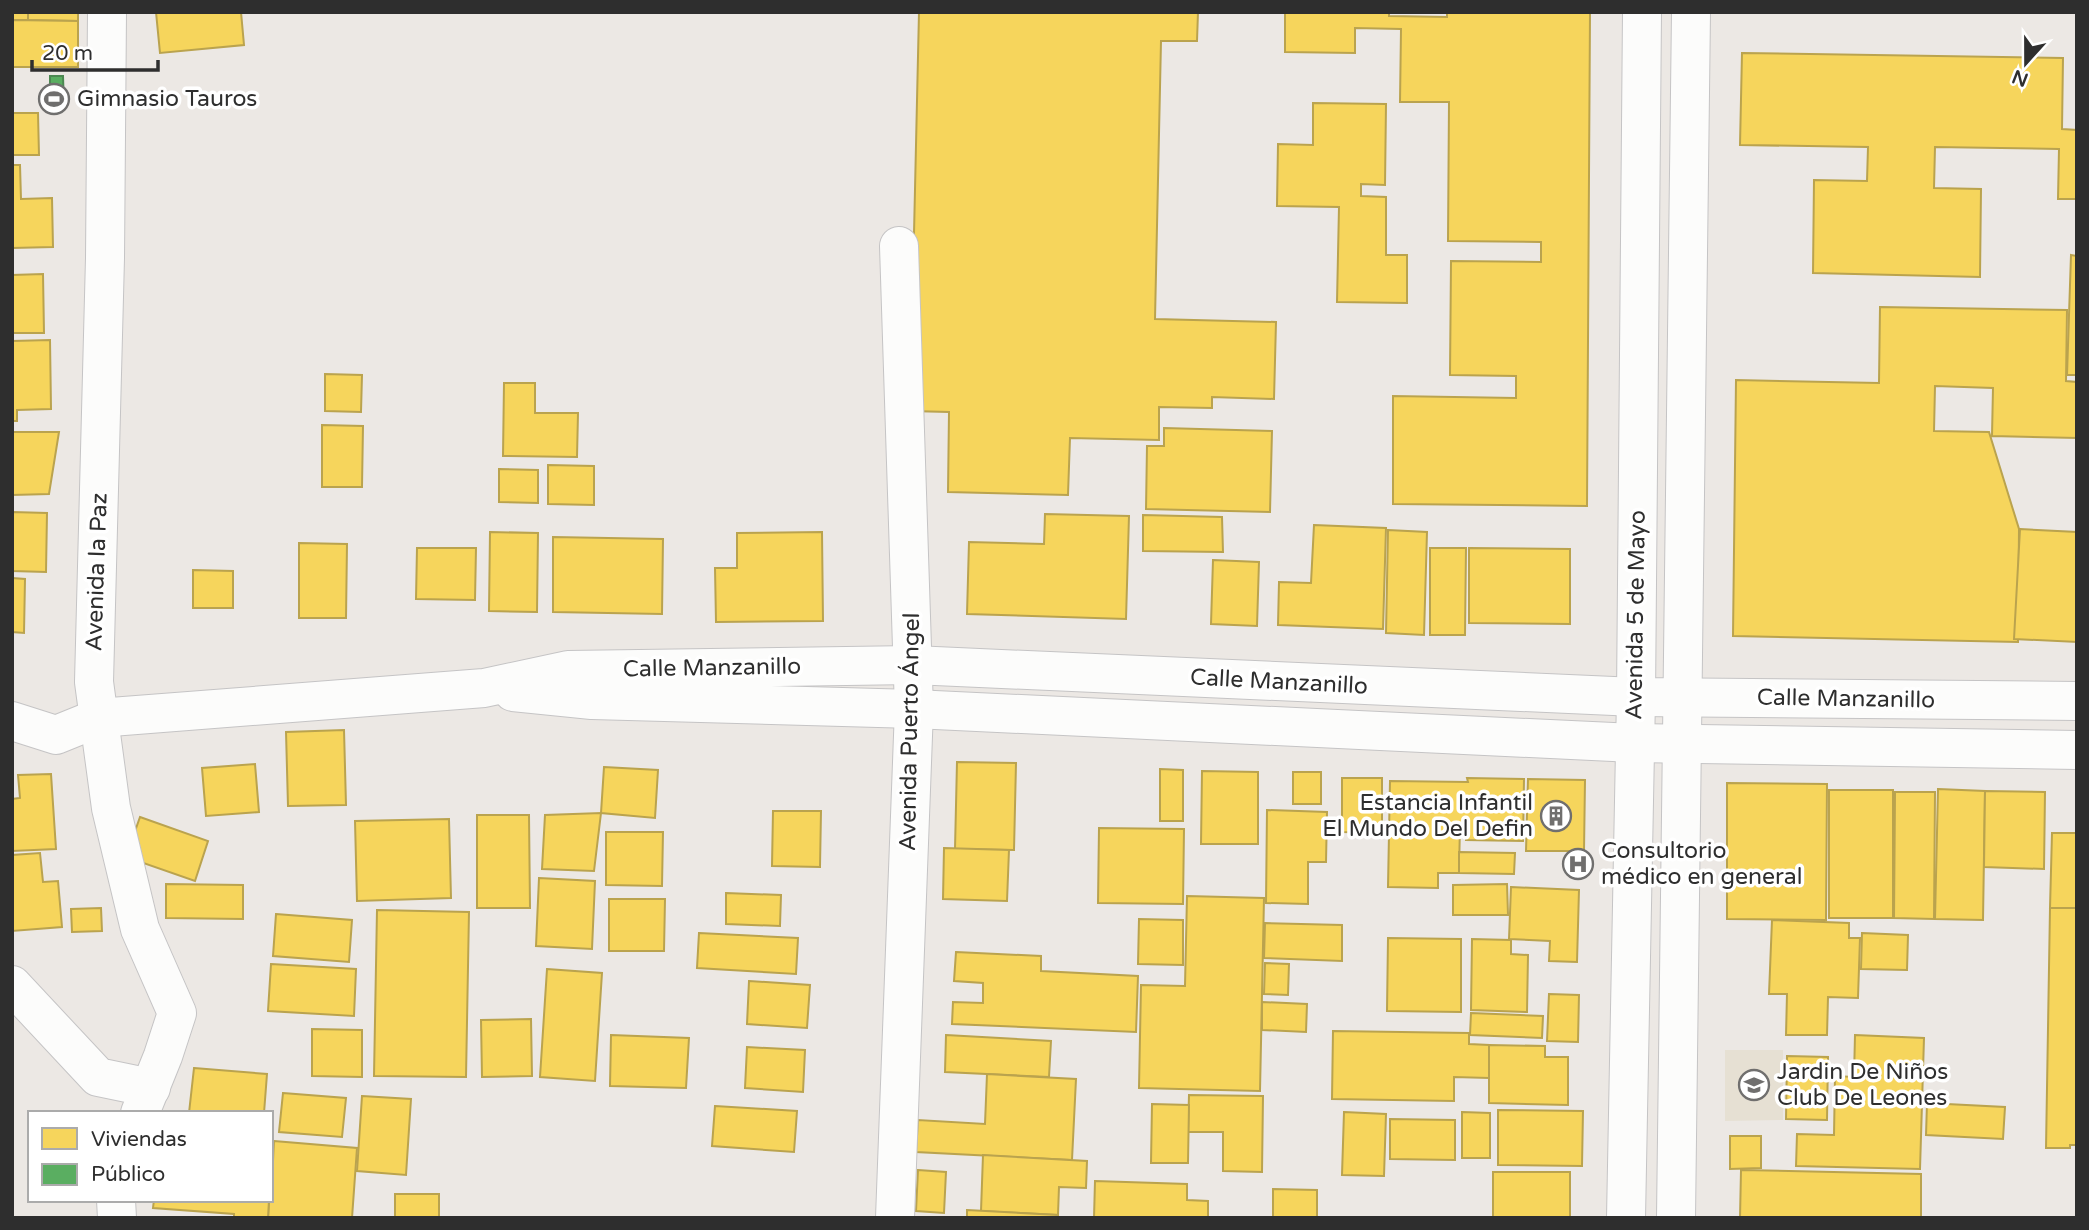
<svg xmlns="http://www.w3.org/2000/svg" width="2089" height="1230" font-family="'Varela Round',sans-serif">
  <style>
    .education { fill: #e6e0d3 }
    .homes { fill: #f6d55c; stroke: #baa34e; stroke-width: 2 }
    .public { fill: #5aae61; stroke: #4d8852; stroke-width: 2 }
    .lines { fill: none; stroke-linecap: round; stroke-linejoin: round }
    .minor-casing { stroke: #c5c4c5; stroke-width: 40 }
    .minor { stroke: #fcfcfb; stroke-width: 38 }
    .labels { text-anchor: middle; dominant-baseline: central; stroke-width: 7; stroke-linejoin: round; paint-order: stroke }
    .poi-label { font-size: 23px; fill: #2e2e2e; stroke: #fff; text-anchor: start }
    .street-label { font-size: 23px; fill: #2e2e2e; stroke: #fff }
  </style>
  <rect width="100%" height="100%" fill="#ece8e4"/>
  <polygon class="education" points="1725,1050 1783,1050 1783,1120 1725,1121"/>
  <g class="homes">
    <rect x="12" y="12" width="16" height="8"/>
    <polygon points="28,12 78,12 78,21 28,20"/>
    <polygon points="156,12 241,12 244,45 160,53"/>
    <polygon points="919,12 1198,12 1197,41 1161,41 1155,319 1276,322 1274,399 1212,397 1212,408 1159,407 1159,440 1070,438 1068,495 948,492 949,412 910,411"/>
    <polygon points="1285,12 1389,12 1389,16 1447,17 1447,12 1590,12 1587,506 1393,504 1393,396 1516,398 1516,376 1450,375 1451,261 1541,262 1541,242 1448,241 1449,102 1400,102 1401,29 1355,28 1355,53 1285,52"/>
    <polygon points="12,20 78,21 78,67 12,67"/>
    <polygon points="1742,53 2063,58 2062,129 2077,130 2077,199 2058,199 2059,149 1935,147 1934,188 1981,189 1980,277 1813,273 1814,180 1867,181 1868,147 1740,145"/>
    <polygon points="1313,103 1386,104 1385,185 1361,184 1361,196 1386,197 1386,255 1407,255 1407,303 1337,302 1339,207 1277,206 1278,144 1313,145"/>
    <polygon points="12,113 38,113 39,155 12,155"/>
    <polygon points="12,165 20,165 21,199 52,198 53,247 12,248"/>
    <polygon points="2071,255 2077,256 2077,375 2067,375"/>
    <polygon points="43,274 44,333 12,333 12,275"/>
    <polygon points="1880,307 2067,310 2066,381 2077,382 2077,438 1992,436 1993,388 1935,386 1934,431 1989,432 2019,529 2018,642 1733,636 1736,380 1879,383"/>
    <polygon points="50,340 51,409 17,410 17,421 12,421 12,341"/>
    <polygon points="325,374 362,375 361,412 325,411"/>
    <polygon points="504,383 535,383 535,413 578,413 577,457 503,456"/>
    <polygon points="322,425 363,426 362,487 322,487"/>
    <polygon points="1164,428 1272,431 1270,512 1146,509 1147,446 1164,446"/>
    <polygon points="12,432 59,432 49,494 12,495"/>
    <polygon points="548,465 594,466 594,505 548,504"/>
    <polygon points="499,469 538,470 538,503 499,502"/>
    <polygon points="12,512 47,513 46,572 12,571"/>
    <polygon points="1045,514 1129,516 1126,619 967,614 969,542 1044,544"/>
    <polygon points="1143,515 1222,517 1223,552 1143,551"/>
    <polygon points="1314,525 1386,528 1383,629 1278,625 1279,582 1311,583"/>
    <polygon points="2020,529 2077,532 2077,642 2014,639"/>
    <polygon points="1388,530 1427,532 1424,635 1386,633"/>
    <polygon points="490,532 538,533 537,612 489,611"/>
    <polygon points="822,532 823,621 716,622 715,568 737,568 737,533"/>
    <polygon points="553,537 663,539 662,614 553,612"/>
    <polygon points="299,543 347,544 346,618 299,618"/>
    <polygon points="417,548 476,548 475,600 416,599"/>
    <polygon points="1430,548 1466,548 1465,635 1430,635"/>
    <polygon points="1469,548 1570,549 1570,624 1469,623"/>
    <polygon points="1213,560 1259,562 1257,626 1211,624"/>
    <polygon points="193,570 233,571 233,608 193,608"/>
    <polygon points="12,578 25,579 24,633 12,632"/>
    <polygon points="344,730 346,805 288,806 286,732"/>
    <polygon points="957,762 1016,763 1014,850 955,849"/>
    <polygon points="255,764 259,812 206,816 202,768"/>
    <polygon points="604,767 658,770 655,818 601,813"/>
    <polygon points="1160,769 1183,770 1183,821 1160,821"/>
    <polygon points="1202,771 1258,772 1258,844 1201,844"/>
    <rect x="1293" y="772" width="28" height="32"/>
    <polygon points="51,774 56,849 12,851 12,799 20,798 18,775"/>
    <polygon points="1342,778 1382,778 1382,833 1342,832"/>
    <polygon points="1467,778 1524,779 1523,841 1466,840 1467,824 1460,824 1459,873 1438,873 1438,888 1388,887 1390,781 1468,782"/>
    <polygon points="1528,779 1585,780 1584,851 1526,851"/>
    <polygon points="1727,783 1827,784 1826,920 1727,919"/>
    <polygon points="1938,789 1985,791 1983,920 1935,919"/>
    <rect x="1829" y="790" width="64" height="128"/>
    <polygon points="1985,791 2045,792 2044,869 1984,867"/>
    <polygon points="1895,792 1935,792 1934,919 1894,918"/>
    <polygon points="1267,810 1327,812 1326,862 1308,862 1308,904 1266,903"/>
    <polygon points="773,811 821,811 820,867 772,866"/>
    <polygon points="601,813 594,871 542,869 545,815"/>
    <polygon points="477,815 529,815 530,908 477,908"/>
    <polygon points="140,817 208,841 195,881 126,857"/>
    <polygon points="449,819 451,898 357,901 355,821"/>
    <polygon points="1099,828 1184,829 1183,904 1098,903"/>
    <polygon points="606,832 663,832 662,886 606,885"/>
    <polygon points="2052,833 2077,833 2077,908 2050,908"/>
    <polygon points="944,848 1009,850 1007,901 943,899"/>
    <polygon points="1459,852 1515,853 1514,874 1459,873"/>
    <polygon points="40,853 43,882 58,881 62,927 12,931 12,855"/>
    <polygon points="539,878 595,881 592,949 536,946"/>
    <polygon points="166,884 243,885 243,919 166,918"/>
    <polygon points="1507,884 1508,915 1453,915 1453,885"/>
    <polygon points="1511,887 1579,890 1577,962 1549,961 1550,941 1509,939"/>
    <polygon points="726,893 781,895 780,926 726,924"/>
    <polygon points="1187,896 1264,898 1260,1091 1139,1088 1141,985 1185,986"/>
    <polygon points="609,899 665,899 664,951 609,951"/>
    <polygon points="101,908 102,931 72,932 71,909"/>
    <polygon points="2050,908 2077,908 2077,1145 2070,1145 2070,1148 2046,1148"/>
    <polygon points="377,910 469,912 466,1077 374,1076"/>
    <polygon points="276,914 352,920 349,962 273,956"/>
    <polygon points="1139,919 1183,920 1183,965 1138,964"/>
    <polygon points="1772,920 1849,923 1849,938 1860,938 1858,998 1828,997 1827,1035 1786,1035 1787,994 1769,994"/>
    <polygon points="1265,923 1342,925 1342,961 1264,958"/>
    <polygon points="699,933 798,938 796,974 697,968"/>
    <polygon points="1862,933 1908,935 1907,970 1861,969"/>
    <polygon points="1388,938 1461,939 1461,1012 1387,1011"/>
    <polygon points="1472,939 1511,940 1511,954 1528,955 1527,1012 1471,1010"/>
    <polygon points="956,952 1041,956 1041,971 1138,976 1136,1032 952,1024 953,1002 983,1003 983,983 954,981"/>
    <polygon points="1265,963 1289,964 1288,995 1264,994"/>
    <polygon points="271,964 356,969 354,1016 268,1011"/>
    <polygon points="547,969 602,973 595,1081 540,1077"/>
    <polygon points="749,981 810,985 807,1028 747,1024"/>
    <polygon points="1549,994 1579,995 1578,1042 1547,1041"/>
    <polygon points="1262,1002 1307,1004 1306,1032 1262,1030"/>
    <polygon points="1471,1013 1543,1016 1542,1038 1470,1035"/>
    <polygon points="531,1019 532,1076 482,1077 481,1020"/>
    <polygon points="312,1029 362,1030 362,1077 312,1076"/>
    <polygon points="1333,1031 1469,1033 1469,1044 1489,1045 1489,1078 1454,1077 1454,1101 1332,1099"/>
    <polygon points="611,1035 689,1038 686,1088 610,1086"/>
    <polygon points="946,1035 1051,1041 1049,1077 945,1072"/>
    <polygon points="1855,1035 1924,1038 1920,1169 1796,1166 1797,1134 1834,1135 1835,1076 1854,1077"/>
    <polygon points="1489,1045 1545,1046 1545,1057 1568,1057 1568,1105 1489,1103"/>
    <polygon points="747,1047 805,1050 803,1092 745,1088"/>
    <polygon points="1787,1056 1828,1057 1827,1120 1786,1119"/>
    <polygon points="194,1068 267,1074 264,1113 189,1113"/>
    <polygon points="987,1074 1076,1079 1072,1160 916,1152 918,1120 985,1124"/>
    <polygon points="283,1093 346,1098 342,1137 279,1132"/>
    <polygon points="1189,1095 1263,1096 1262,1172 1223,1171 1223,1132 1188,1132"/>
    <polygon points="362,1096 411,1099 406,1175 357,1171"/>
    <polygon points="1927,1103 2005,1107 2003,1139 1926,1135"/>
    <polygon points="1152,1104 1189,1105 1188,1163 1151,1163"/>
    <polygon points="715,1106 797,1111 794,1152 712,1146"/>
    <polygon points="1498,1110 1583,1111 1582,1166 1498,1165"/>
    <polygon points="1344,1112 1386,1114 1384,1176 1342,1175"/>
    <polygon points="1462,1112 1490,1113 1490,1158 1462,1158"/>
    <polygon points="1390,1119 1455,1120 1455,1160 1390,1159"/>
    <polygon points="1730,1136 1761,1136 1761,1168 1730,1169"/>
    <polygon points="274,1141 357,1148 352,1218 268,1218 269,1200 271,1200"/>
    <polygon points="983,1155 1087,1161 1086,1188 1059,1187 1058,1215 981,1211"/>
    <polygon points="918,1170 946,1172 944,1213 916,1211"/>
    <polygon points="1741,1170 1921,1174 1921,1218 1740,1218"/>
    <rect x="1493" y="1172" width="77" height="46"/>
    <polygon points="1095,1181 1187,1184 1187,1200 1208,1201 1208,1218 1094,1218"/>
    <polygon points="1273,1189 1317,1190 1317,1218 1273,1218"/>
    <rect x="395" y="1194" width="44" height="24"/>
    <polygon points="154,1200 269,1200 268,1218 234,1218 234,1214 153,1208"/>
    <polygon points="967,1210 1058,1215 1058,1218 967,1218"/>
  </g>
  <polygon class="public" points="50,76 63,76 64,107 44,108 44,90 50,89"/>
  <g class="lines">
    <g class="minor-casing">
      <g id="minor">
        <polyline points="107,12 105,258 94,682 111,808 140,929 177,1013 163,1056 140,1113"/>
        <polyline points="513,692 592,700 914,709 1634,743 2077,750"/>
        <polyline points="12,721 56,735 98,718 484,688 568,670 913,665 1636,697 2077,701"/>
        <polyline points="12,985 98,1077 151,1088"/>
        <polyline points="116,1200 117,1218"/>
        <polyline points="895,1218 914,709 899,246"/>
        <polyline points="1626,1218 1636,697 1642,12"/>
        <polyline points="1676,1218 1691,12"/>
      </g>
    </g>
    <use href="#minor" class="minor"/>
  </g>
  <defs>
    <g id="stadium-ring" transform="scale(1.575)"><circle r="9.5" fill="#fff" stroke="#706f6e" stroke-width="1.5"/><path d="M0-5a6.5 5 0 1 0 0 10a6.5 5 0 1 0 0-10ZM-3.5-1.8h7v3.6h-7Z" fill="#706f6e"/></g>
    <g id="building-ring" transform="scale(1.575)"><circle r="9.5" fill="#fff" stroke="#706f6e" stroke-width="1.5"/><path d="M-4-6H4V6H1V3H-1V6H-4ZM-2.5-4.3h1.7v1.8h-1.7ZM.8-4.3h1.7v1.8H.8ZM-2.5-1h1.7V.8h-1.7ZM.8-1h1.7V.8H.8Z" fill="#706f6e"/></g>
    <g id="hospital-ring" transform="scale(1.575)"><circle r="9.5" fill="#fff" stroke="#706f6e" stroke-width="1.5"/><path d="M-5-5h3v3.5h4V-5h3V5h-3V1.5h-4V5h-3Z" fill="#706f6e"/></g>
    <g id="school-ring" transform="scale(1.575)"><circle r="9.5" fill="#fff" stroke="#706f6e" stroke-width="1.5"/><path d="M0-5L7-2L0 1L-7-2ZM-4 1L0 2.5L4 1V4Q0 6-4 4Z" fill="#706f6e"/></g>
  </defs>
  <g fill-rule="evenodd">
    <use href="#stadium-ring" x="54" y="99"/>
    <use href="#building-ring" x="1556" y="816"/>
    <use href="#hospital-ring" x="1578" y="864"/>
    <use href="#school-ring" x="1754" y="1085"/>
  </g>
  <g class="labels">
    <g class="poi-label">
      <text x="77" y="99">Gimnasio Tauros</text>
      <text x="1533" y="803" text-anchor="end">Estancia Infantil<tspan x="1533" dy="26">El Mundo Del Defin</tspan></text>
      <text x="1601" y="851">Consultorio<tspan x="1601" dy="26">médico en general</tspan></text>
      <text x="1777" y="1072">Jardin De Niños<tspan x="1777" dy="26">Club De Leones</tspan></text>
    </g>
    <g class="street-label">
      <text transform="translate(97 572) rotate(-88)">Avenida la Paz</text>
      <text transform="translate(1636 615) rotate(-89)">Avenida 5 de Mayo</text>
      <text transform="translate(712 668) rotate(-1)">Calle Manzanillo</text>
      <text transform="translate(1279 682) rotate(3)">Calle Manzanillo</text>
      <text transform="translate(1846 699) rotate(1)">Calle Manzanillo</text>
      <text transform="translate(910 732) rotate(-89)">Avenida Puerto Ángel</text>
    </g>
  </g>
  <rect width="2089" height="1230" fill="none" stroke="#2e2e2e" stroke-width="28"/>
  <rect x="28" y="1111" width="245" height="91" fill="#ffffff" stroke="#ababab" stroke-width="2"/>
  <rect x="42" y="1128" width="35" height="21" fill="#f6d55c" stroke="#ababab" stroke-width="2"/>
  <text x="91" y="1146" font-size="21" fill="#2e2e2e">Viviendas</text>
  <rect x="42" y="1164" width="35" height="21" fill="#5aae61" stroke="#ababab" stroke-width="2"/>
  <text x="91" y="1181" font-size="21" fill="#2e2e2e">Público</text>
  <g transform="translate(2026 63) rotate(201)" stroke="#ffffff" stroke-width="5" paint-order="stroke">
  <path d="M0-5L12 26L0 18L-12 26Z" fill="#2e2e2e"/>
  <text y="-10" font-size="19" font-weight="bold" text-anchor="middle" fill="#2e2e2e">N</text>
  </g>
  <path d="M32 60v10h126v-10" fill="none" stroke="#2e2e2e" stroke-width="3.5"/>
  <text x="42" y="60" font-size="21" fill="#2e2e2e" stroke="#ffffff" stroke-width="5" paint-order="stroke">20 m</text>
</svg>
